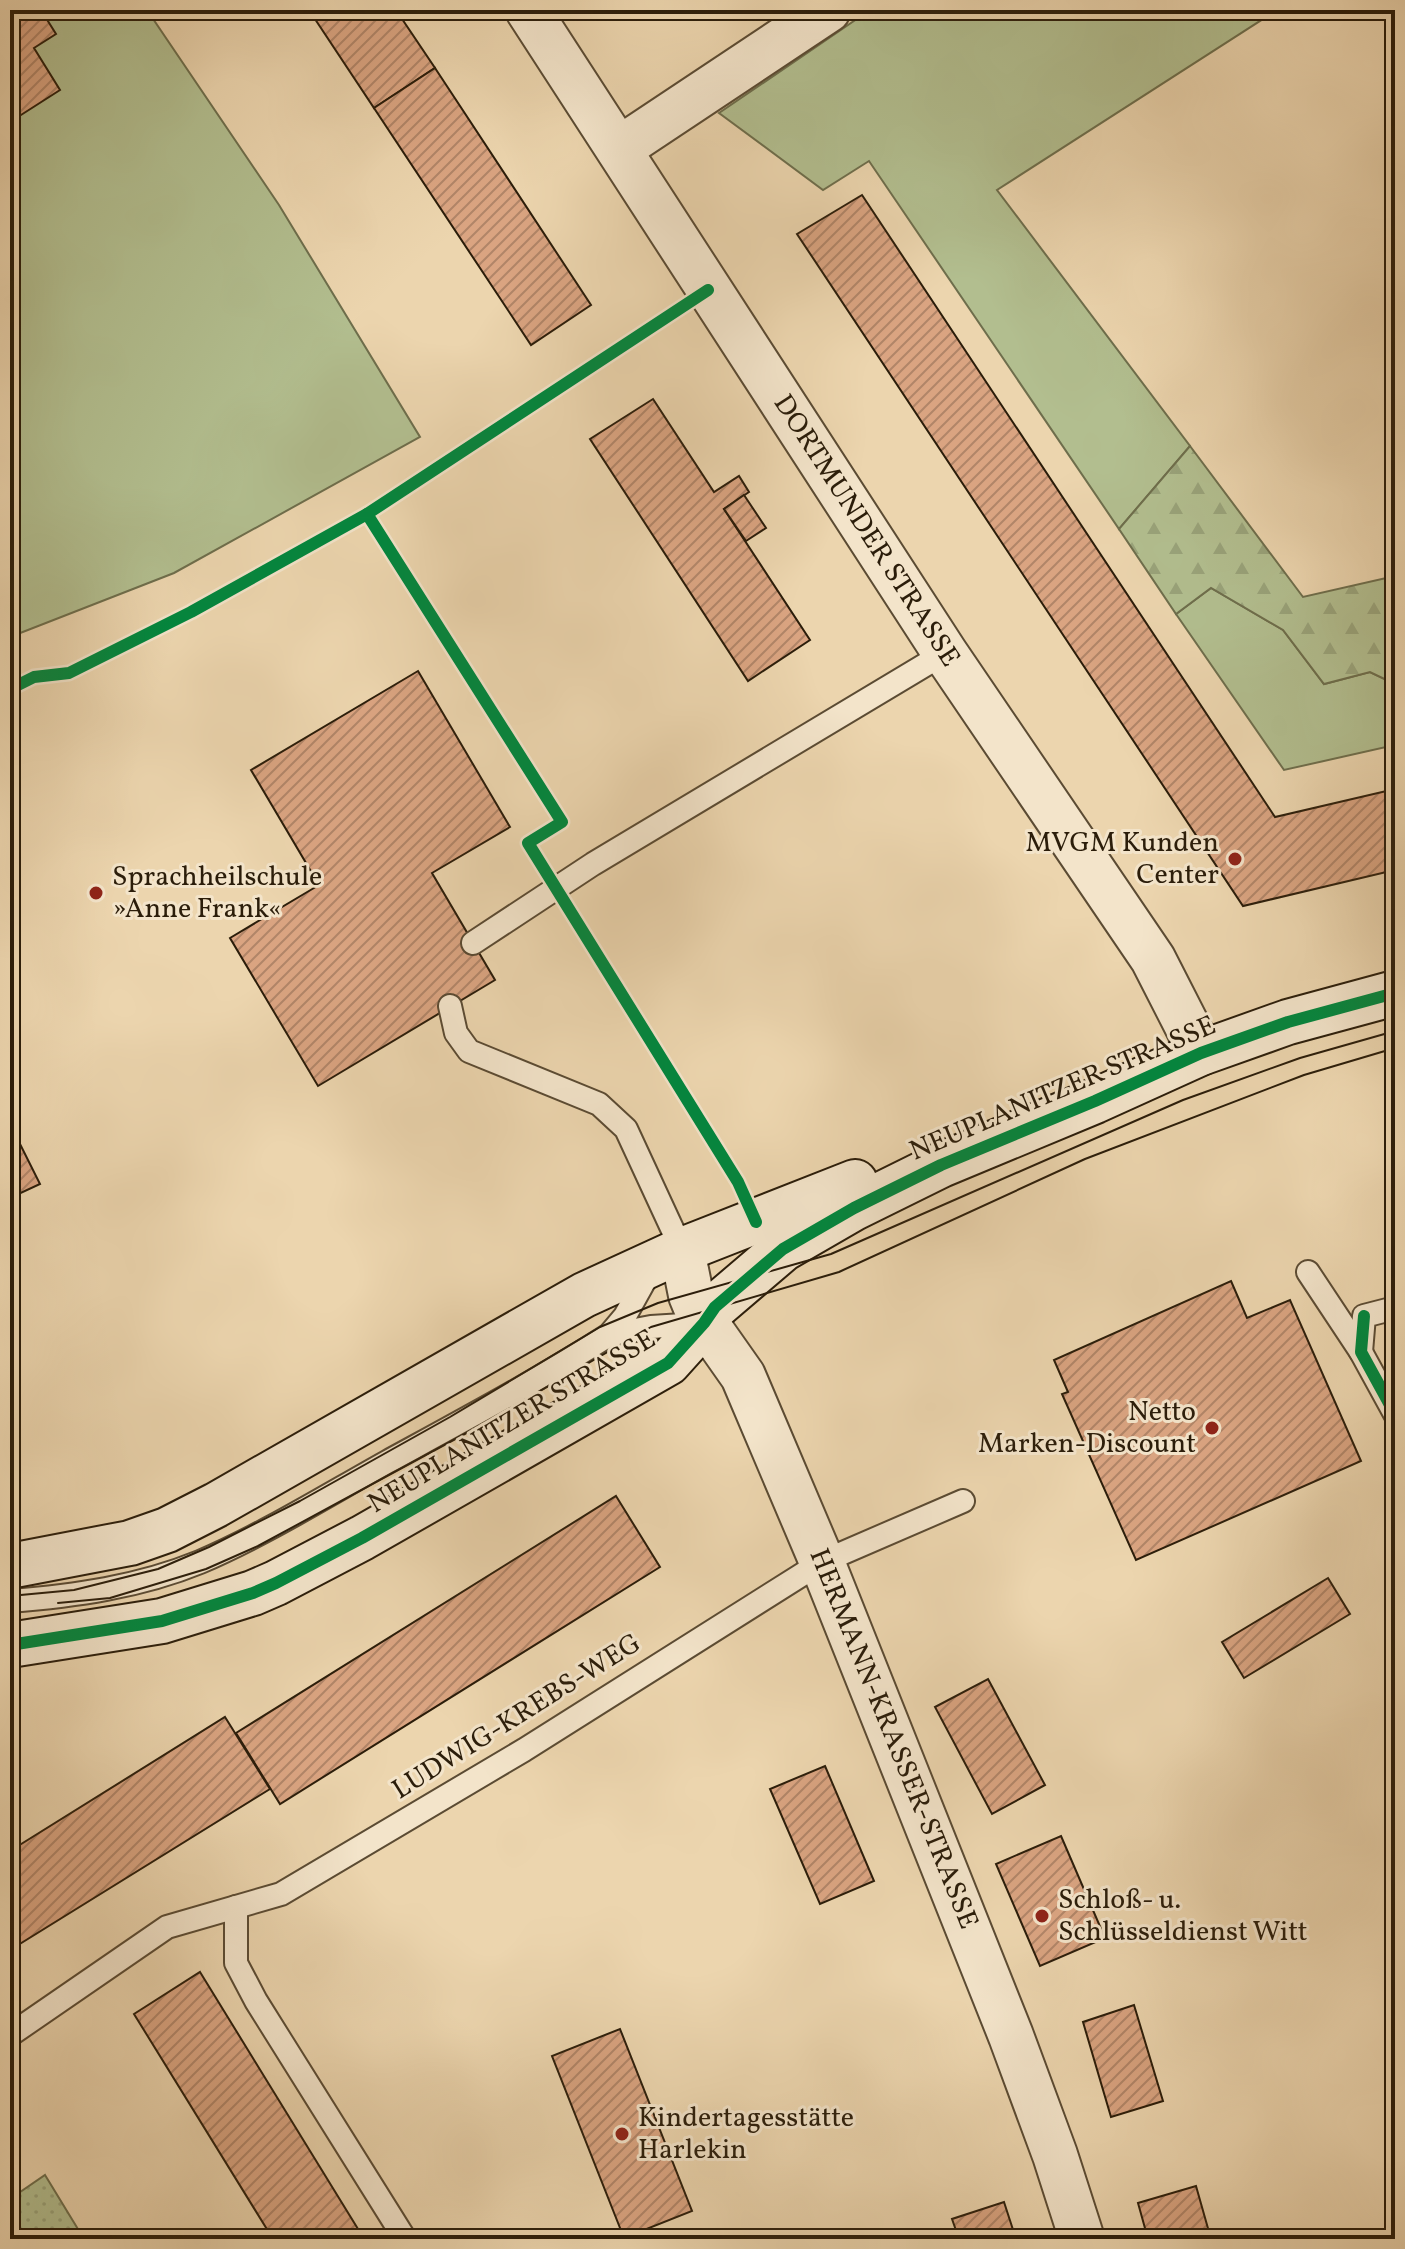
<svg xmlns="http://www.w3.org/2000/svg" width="1405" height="2249" font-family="Vollkorn,serif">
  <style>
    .grass { fill: #b2be8f; stroke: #6e6e4c; stroke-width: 2 }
    .forest { fill: url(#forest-firs); stroke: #6e6e4c; stroke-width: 2 }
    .park { fill: url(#park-dots); stroke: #6e6e4c; stroke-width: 2 }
    .building { fill: url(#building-hatch); stroke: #2b1d0a; stroke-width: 2 }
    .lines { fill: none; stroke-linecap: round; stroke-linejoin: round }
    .lane-casing { stroke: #5b4b33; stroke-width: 26 }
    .street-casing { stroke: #5b4b33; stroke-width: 48 }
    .secondary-casing { stroke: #2b1d0a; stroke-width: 48 }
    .lane { stroke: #f3e4ca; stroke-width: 22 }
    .street { stroke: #f3e4ca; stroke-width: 44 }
    .secondary { stroke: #f3e4ca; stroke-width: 44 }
    .tram { stroke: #2b1d0a; stroke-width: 2 }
    .cycleway-casing { stroke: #f3e4ca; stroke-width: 17 }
    .cycleway { stroke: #00873e; stroke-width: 12 }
    .poi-dot { fill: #8f2418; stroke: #f3e4ca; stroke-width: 3 }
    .labels { text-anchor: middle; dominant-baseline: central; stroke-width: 6; stroke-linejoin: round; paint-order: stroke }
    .street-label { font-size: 28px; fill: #2b1d0a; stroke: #f3e4ca }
    .poi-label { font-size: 28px; fill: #2b1d0a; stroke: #f3e4ca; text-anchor: start }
  </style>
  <defs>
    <pattern id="forest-firs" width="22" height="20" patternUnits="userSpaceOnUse" patternTransform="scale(2)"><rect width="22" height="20" fill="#b2be8f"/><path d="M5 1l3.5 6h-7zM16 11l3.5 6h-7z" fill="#99a37a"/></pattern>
    <pattern id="park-dots" width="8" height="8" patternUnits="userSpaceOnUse" patternTransform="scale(2)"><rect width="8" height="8" fill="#b2be8f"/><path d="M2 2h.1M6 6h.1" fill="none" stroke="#99a37a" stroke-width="1.8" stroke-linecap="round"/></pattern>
    <pattern id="building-hatch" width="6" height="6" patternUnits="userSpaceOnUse" patternTransform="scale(2)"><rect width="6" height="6" fill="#daa481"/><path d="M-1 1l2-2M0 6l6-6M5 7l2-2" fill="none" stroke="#b18568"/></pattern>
  </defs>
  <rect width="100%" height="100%" fill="#ecd5ae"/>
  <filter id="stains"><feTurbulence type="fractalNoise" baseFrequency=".0025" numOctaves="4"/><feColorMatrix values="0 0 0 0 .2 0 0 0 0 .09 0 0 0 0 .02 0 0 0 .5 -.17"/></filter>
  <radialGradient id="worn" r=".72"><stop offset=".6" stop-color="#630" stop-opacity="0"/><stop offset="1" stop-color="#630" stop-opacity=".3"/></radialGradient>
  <g class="grass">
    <polygon points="10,10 147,10 279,205 420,437 174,573 10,637"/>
    <polygon points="870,10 1277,10 997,190 1190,446 1119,529 869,161 823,190 719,113"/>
    <polygon points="1211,588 1283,630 1324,684 1370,672 1395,684 1395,745 1284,770 1176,614"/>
  </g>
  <polygon class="forest" points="1190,446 1303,597 1395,576 1395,684 1370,672 1324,684 1283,630 1211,588 1176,614 1119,529"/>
  <polygon class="park" points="45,2175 84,2239 10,2239 10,2199"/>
  <g class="building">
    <polygon points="10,10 41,10 56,34 34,48 60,90 10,122"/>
    <polygon points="309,10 396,10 435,68 374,108"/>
    <polygon points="435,68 591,305 531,345 374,108"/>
    <polygon points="1395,101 1395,151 1391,102"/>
    <polygon points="862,195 1275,817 1395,789 1395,870 1243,906 797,234"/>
    <polygon points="653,399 714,492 739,476 749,492 724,509 810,640 748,681 590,439"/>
    <polygon points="744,495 766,528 746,541 724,509"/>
    <polygon points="418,671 510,827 432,873 495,980 318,1086 230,938 319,885 251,770"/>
    <polygon points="10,1124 40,1184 10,1198"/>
    <polygon points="1231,1281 1247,1318 1290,1300 1361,1461 1136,1560 1062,1394 1068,1392 1054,1360"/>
    <polygon points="616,1496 660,1567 280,1804 236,1733"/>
    <polygon points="1328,1578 1350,1614 1244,1678 1222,1642"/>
    <polygon points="988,1679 1045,1785 992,1814 935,1707"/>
    <polygon points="225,1717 270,1789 10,1950 10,1851"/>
    <polygon points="825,1766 874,1881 820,1904 770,1789"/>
    <polygon points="1061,1836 1105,1938 1040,1966 996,1864"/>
    <polygon points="200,1972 358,2229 344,2239 273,2239 134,2014"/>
    <polygon points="1134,2005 1163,2101 1111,2117 1083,2022"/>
    <polygon points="620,2029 692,2211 624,2238 552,2056"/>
    <polygon points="1196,2186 1211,2239 1148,2239 1138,2203"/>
    <polygon points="1004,2202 1016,2239 959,2239 952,2219"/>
  </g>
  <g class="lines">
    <g class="lane-casing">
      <g id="lane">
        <polyline points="473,943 593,864 945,653"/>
        <polyline points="450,1006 456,1033 469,1051 599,1104 626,1129 682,1250"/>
        <polyline points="1308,1272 1361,1352 1395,1414"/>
        <polyline points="609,1335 651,1327 699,1324"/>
        <polyline points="1361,1352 1364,1316 1395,1308"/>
        <path d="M10 1601C74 1596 139 1587 200 1562 265 1534 326 1496 387 1462 462 1421 537 1381 609 1335L625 1316 650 1271"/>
        <polyline points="236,1907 236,1963 256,2001 405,2239"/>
        <polyline points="10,2035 167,1927 281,1894 524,1750 822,1562 963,1501"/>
      </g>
    </g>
    <g class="street-casing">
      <g id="street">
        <polyline points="528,10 945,653 1153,959 1201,1053"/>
        <polyline points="619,149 828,10"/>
        <polyline points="682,1250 691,1295 698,1312 743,1376 822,1562 1011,2036 1055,2155 1082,2239"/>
      </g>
    </g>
    <g class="secondary-casing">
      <g id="secondary">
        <polyline points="10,1566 130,1543 167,1530 216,1505 584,1295 682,1250 855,1182"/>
        <polyline points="10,1645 162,1621 253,1593 276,1583 362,1538 668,1363 704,1323 715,1307 783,1249 854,1208 941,1165 1095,1101 1201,1053 1288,1022 1395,993"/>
      </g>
    </g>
    <use href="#lane" class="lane"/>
    <use href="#street" class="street"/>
    <use href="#secondary" class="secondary"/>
    <g class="tram">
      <polyline points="10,1596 74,1590 158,1569 209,1547 300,1501 450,1417 600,1327 658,1303 831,1254 1183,1100 1300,1058 1395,1031"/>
      <polyline points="58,1603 110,1598 206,1569 258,1546 472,1430 651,1327 839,1272 1085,1159 1304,1075 1395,1048"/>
    </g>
    <g class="cycleway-casing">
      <g id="cycleway">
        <polyline points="367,514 562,822 528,843 738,1182 756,1222"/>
        <polyline points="10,689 34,677 69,673 191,612 367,514 708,290"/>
        <polyline points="1364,1316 1361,1352 1395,1414"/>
        <polyline points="10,1645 162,1621 253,1593 276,1583 362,1538 668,1363 704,1323 715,1307 783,1249 854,1208 941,1165 1095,1101 1201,1053 1288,1022 1395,993"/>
      </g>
    </g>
    <use href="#cycleway" class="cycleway"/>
  </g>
  <g class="poi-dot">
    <circle cx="1235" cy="859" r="8"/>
    <circle cx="96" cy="893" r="8"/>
    <circle cx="1212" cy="1428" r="8"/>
    <circle cx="1042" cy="1916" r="8"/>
    <circle cx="622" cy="2134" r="8"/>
  </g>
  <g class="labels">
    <g class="street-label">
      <text transform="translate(866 531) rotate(57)">DORTMUNDER STRASSE</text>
      <text transform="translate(1063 1089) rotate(-23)">NEUPLANITZER STRASSE</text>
      <text transform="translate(512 1422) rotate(-31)">NEUPLANITZER STRASSE</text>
      <text transform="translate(517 1717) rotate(-32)">LUDWIG-KREBS-WEG</text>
      <text transform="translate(893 1739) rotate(68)">HERMANN-KRASSER-STRASSE</text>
    </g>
    <g class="poi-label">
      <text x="1219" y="843" text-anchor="end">MVGM Kunden<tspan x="1219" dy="32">Center</tspan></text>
      <text x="112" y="877">Sprachheilschule<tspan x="112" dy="32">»Anne Frank«</tspan></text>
      <text x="1196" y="1412" text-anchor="end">Netto<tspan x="1196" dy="32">Marken-Discount</tspan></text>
      <text x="1058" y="1900">Schloß- u.<tspan x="1058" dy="32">Schlüsseldienst Witt</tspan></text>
      <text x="638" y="2118">Kindertagesstätte<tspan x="638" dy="32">Harlekin</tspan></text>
    </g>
  </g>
  <rect width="1405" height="2249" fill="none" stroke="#ecd5ae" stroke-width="40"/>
  <rect x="12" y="12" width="1381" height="2225" fill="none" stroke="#2b1d0a" stroke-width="4"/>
  <rect x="20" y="20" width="1365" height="2209" fill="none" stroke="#2b1d0a" stroke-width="2"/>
  <rect width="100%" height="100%" filter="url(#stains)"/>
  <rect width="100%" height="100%" fill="url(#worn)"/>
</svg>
